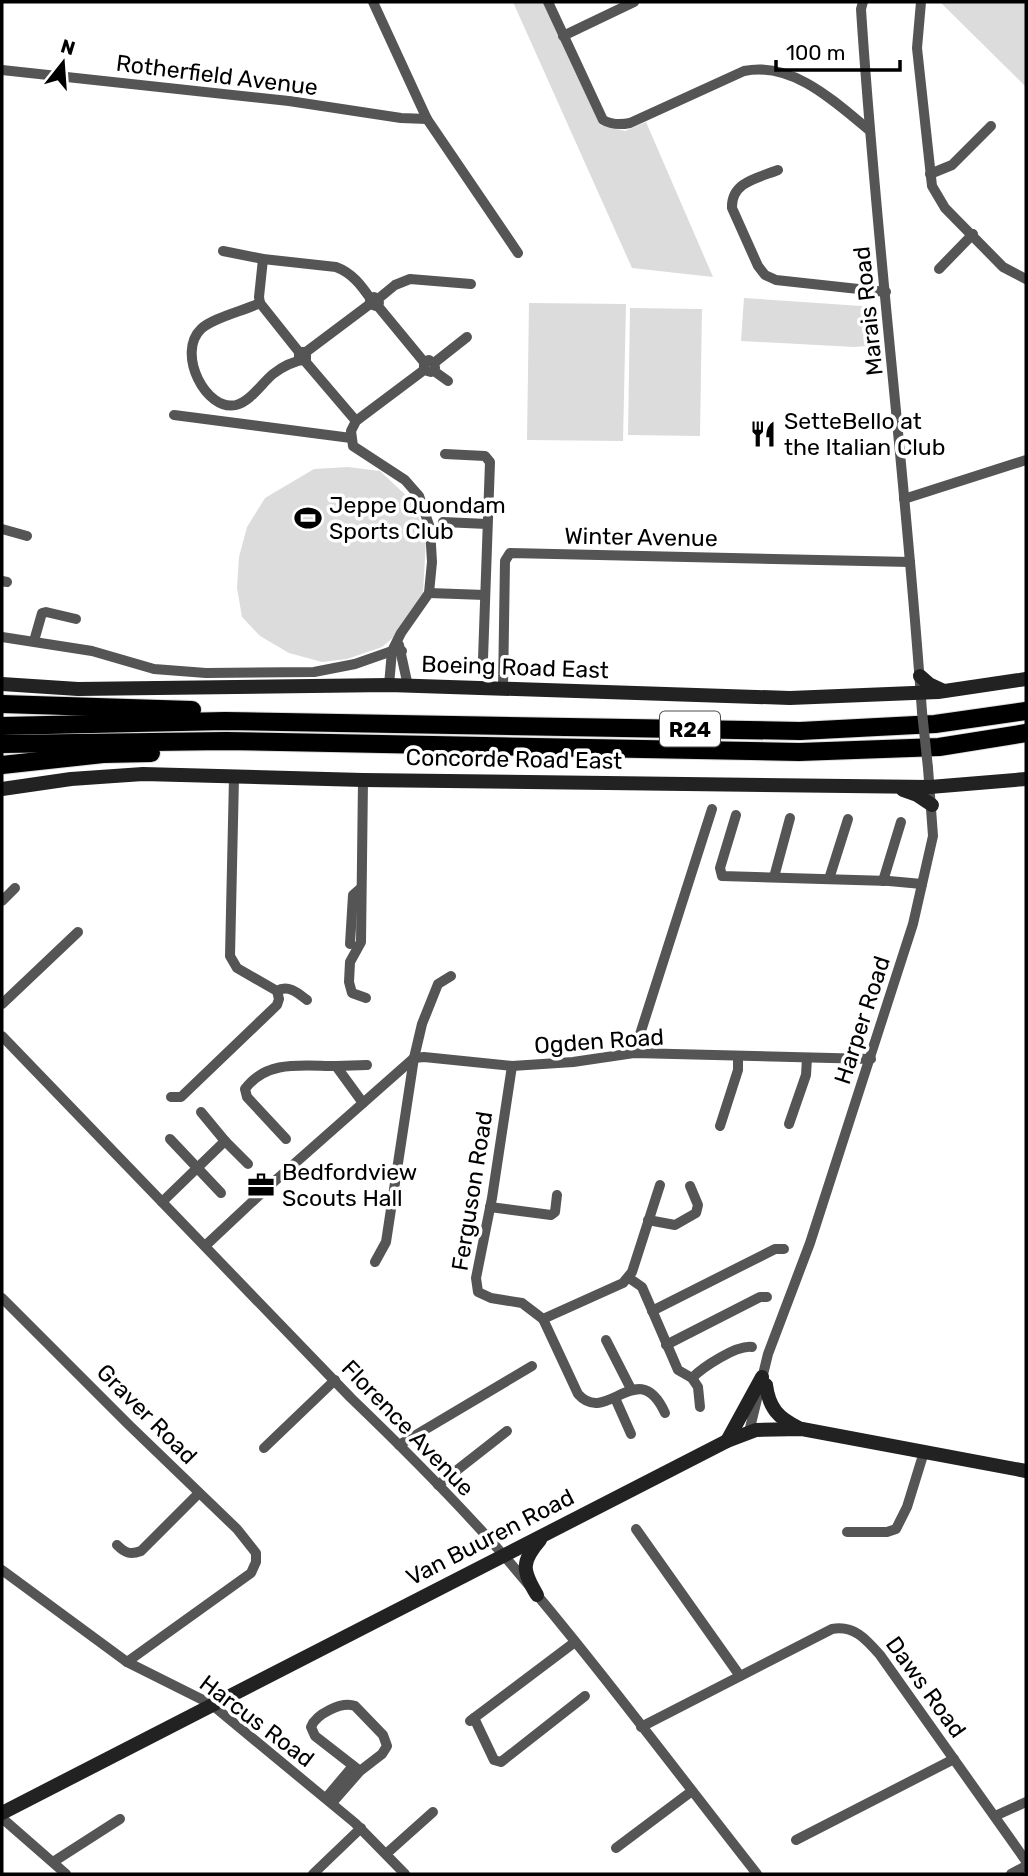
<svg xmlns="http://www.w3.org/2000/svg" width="1028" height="1876" font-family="Rubik,sans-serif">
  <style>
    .green { fill: #dcdcdc }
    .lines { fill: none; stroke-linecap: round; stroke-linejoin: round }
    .highway-casing { stroke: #dbdbdb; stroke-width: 20 }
    .street { stroke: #555; stroke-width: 10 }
    .secondary { stroke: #222; stroke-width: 14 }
    .highway { stroke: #000; stroke-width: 18 }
    .street-bridge { stroke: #555; stroke-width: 10 }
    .labels { text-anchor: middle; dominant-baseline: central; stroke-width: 7; stroke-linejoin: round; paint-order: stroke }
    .shield { fill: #fff; stroke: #4c4c4c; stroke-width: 2 }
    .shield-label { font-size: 21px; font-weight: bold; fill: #000 }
    .street-label { font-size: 23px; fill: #000; stroke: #fff }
    .poi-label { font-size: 23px; fill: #000; stroke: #fff; text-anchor: start }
  </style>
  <rect width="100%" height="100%" fill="#fff"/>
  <g class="green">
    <polygon points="513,2 544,2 600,125 625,131 646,122 713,277 632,268"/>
    <polygon points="940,2 1026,2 1026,87"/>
    <polygon points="744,298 876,307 878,345 854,347 741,341"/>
    <polygon points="529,303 626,304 623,441 527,440"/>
    <polygon points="630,308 702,309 700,436 628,435"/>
    <polygon points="348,467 380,471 413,502 426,538 423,594 401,631 382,647 347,659 322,662 289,653 260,636 242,617 237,588 239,557 247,527 265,498 314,469"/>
  </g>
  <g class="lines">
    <g class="highway-casing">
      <g id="highway">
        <polyline points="2,704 192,710"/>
        <polyline points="2,726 225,721 800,731 935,724 1026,711"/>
        <polyline points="2,744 226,741 799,752 939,747 1026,733"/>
        <polyline points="2,765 103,754 151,753"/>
      </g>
    </g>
    <g class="street">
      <polyline points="373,2 427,119 518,253"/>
      <path d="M548 2 603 120C612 125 620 125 630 123L744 71C792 61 834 101 869 130"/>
      <path d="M863 2 861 9C876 244 906 477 922 712"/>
      <polyline points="921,2 917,48 932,186 945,208 1003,267 1026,279"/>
      <polyline points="563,36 634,2"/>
      <polyline points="2,70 289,101 401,118 427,119"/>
      <path d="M778 170C758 178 731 182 732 208L758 266 765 275 776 280 886 292"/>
      <polyline points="930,174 952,165 991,126"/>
      <path d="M223 251 263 259 336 267C352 273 361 285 370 298"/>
      <polyline points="263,259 259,297 260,303 299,352"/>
      <polyline points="939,269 973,234"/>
      <polyline points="378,299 395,285 410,279 471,284"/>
      <path d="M260 303C243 311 212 318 201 329 176 353 206 412 236 405 251 401 261 384 273 374 283 366 295 361 306 359V352H299V359"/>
      <polyline points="377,305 424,362"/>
      <polyline points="306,352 370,304 370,298 374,297 378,299 379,303 376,306 370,304"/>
      <polyline points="304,360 356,421"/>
      <polyline points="434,363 467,337"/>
      <polyline points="434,371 448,381"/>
      <polyline points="174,415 351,438"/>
      <polyline points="904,499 1026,460"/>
      <polyline points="443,522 487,524"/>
      <polyline points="2,529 27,536"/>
      <polyline points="2,581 7,582"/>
      <polyline points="429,593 485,595"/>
      <polyline points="2,637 92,651 154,669 206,673 314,672 355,664 392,651 402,651"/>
      <polyline points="34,641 42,613 46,612 76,619"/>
      <polyline points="399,645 408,686"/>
      <polyline points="437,668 477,668 483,659 490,462 485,456 445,454"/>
      <polyline points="389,685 392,651 401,633 429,593 432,562 430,528 419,496 405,480 353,446 351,431 356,421 424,370 424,362 429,360 434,363 435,368 431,372 424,370"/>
      <polyline points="503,689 505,561 510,553 910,562"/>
      <polyline points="363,780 361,942 350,962 349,982 352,993 366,998"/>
      <polyline points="736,815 720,868 722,876 889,881 922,884"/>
      <polyline points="774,877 790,818"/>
      <polyline points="829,879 848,819"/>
      <polyline points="883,881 901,822"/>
      <polyline points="2,901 15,888"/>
      <polyline points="350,944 353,895 361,888"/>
      <path d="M277 991C288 984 298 993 307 1000"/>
      <polyline points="2,1004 78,932"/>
      <path d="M2 1036 351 1398C402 1447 452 1497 499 1550 589 1654 672 1766 757 1874"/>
      <polyline points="634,1053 712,809"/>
      <polyline points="414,1058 424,1057 512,1066 573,1062 634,1053 871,1059"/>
      <polyline points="512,1066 492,1198 476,1278 478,1292 491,1298 522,1303 543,1319 623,1283 632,1272 660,1185"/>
      <polyline points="171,1097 181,1097 277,1005 279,999 277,991 237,968 230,956 234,777"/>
      <polyline points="363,1103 336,1066 367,1065"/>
      <polyline points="789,1124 806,1075 807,1058"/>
      <polyline points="720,1126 738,1070 738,1056"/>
      <polyline points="170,1139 221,1193"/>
      <path d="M286 1139 247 1097 245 1089C267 1059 304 1066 336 1066"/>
      <polyline points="225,1141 248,1164"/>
      <polyline points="162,1202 225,1141 201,1112"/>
      <polyline points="490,1207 551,1215 555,1212 557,1195"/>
      <polyline points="648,1220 675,1225 696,1213 698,1205 690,1186"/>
      <polyline points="205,1246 268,1187 414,1058"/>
      <polyline points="375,1262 386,1242 414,1058 422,1024 438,984 451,976"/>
      <polyline points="629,1278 642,1287 678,1370 692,1378 698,1387 700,1407"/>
      <polyline points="2,1298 129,1425 237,1529 256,1553 256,1562 251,1573 127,1662"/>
      <polyline points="652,1311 775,1249 784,1249"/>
      <path d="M543 1319 578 1394C607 1427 638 1354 665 1413"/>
      <polyline points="606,1340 631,1389"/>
      <polyline points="666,1345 760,1297 767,1297"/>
      <path d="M692 1378C703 1367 736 1345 752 1347"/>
      <polyline points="615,1398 631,1434"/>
      <polyline points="749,1432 768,1354 810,1243 913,924 933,836 928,768"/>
      <polyline points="399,1445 532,1366"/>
      <polyline points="264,1448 335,1380"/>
      <polyline points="438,1485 507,1431"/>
      <polyline points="636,1529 740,1676"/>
      <polyline points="847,1532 887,1532 896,1529 907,1507 924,1452"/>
      <path d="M117 1545C125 1553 130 1555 141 1551L199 1493"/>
      <polyline points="2,1570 127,1662 211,1704 355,1823 405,1874"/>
      <polyline points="474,1718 494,1760 501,1762 585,1696"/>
      <polyline points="470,1721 575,1642"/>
      <path d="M641 1727 832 1629C854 1625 866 1639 880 1655L1026 1861"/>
      <polyline points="326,1798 353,1766"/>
      <path d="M332 1803 360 1771 382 1754 387 1746 383 1735 355 1706C342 1701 316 1714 311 1727L315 1736 360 1771"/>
      <polyline points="995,1816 1026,1802"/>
      <polyline points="2,1818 66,1874"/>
      <polyline points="796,1840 954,1759"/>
      <polyline points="616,1848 692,1791"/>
      <polyline points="386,1854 433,1812"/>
      <polyline points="53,1862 120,1819"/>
      <polyline points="313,1874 361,1828"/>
      <polyline points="1011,1874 1026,1866"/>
    </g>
    <g class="secondary">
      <polyline points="920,676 929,684 944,691"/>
      <polyline points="2,684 78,689 389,685 790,698 938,692 1026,679"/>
      <polyline points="2,789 71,779 143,774 363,780 930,787 1026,779"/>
      <polyline points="903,790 917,795 932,805"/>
      <path d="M766 1385C769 1408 778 1418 799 1428"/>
      <polyline points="727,1441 762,1377"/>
      <path d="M537 1595C522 1570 521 1562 540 1540"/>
      <polyline points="2,1813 727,1441 756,1430 802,1429 1026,1471"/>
    </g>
    <use href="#highway" class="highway"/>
    <polyline class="street-bridge" points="922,712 928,768"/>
  </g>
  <defs>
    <g id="restaurant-bare" transform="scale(2.1)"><path d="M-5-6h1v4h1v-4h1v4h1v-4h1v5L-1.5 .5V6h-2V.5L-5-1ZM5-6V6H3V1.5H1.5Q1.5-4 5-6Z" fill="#000" stroke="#fff" stroke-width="2.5" paint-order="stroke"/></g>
    <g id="stadium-bare" transform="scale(2.1)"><path d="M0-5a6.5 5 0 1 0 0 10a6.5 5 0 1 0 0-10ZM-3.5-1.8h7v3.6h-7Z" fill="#000" stroke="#fff" stroke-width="2.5" paint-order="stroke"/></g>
    <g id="office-bare" transform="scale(2.1)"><path d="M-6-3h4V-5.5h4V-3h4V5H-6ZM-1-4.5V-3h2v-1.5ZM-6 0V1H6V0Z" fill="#000" stroke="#fff" stroke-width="2.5" paint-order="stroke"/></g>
  </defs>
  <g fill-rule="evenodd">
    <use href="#restaurant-bare" x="763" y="434"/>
    <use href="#stadium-bare" x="308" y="518"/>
    <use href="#office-bare" x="261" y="1185"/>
  </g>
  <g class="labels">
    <rect class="shield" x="660" y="711.5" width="60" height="35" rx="5"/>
    <g class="shield-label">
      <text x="690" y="729">R24</text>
    </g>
    <g class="street-label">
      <text transform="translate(217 75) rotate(7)">Rotherfield Avenue</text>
      <text transform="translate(868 311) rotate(-96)">Marais Road</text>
      <text transform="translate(641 537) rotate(1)">Winter Avenue</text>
      <text transform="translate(515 667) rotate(2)">Boeing Road East</text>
      <text transform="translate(514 759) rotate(1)">Concorde Road East</text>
      <text transform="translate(862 1020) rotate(-72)">Harper Road</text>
      <text transform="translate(599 1041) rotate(-4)">Ogden Road</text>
      <text transform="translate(472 1191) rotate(-81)">Ferguson Road</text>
      <text transform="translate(147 1414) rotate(45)">Graver Road</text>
      <text transform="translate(408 1428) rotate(46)">Florence Avenue</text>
      <text transform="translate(490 1537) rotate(-27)">Van Buuren Road</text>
      <text transform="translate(926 1687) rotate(54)">Daws Road</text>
      <text transform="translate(257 1721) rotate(37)">Harcus Road</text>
    </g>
    <g class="poi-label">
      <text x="784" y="421">SetteBello at<tspan x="784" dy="26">the Italian Club</tspan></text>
      <text x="329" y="505">Jeppe Quondam<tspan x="329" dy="26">Sports Club</tspan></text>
      <text x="282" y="1172">Bedfordview<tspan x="282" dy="26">Scouts Hall</tspan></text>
    </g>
  </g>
  <rect width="1028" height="1876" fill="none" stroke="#000000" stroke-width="7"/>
  <g transform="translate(63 63) rotate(17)" stroke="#ffffff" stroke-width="5" paint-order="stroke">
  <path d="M0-5L12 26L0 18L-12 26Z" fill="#000000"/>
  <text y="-10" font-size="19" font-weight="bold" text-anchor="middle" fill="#000000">N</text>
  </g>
  <path d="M776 60v10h124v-10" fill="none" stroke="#000000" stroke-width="3.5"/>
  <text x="786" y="60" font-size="21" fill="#000000" stroke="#ffffff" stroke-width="5" paint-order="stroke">100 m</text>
</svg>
